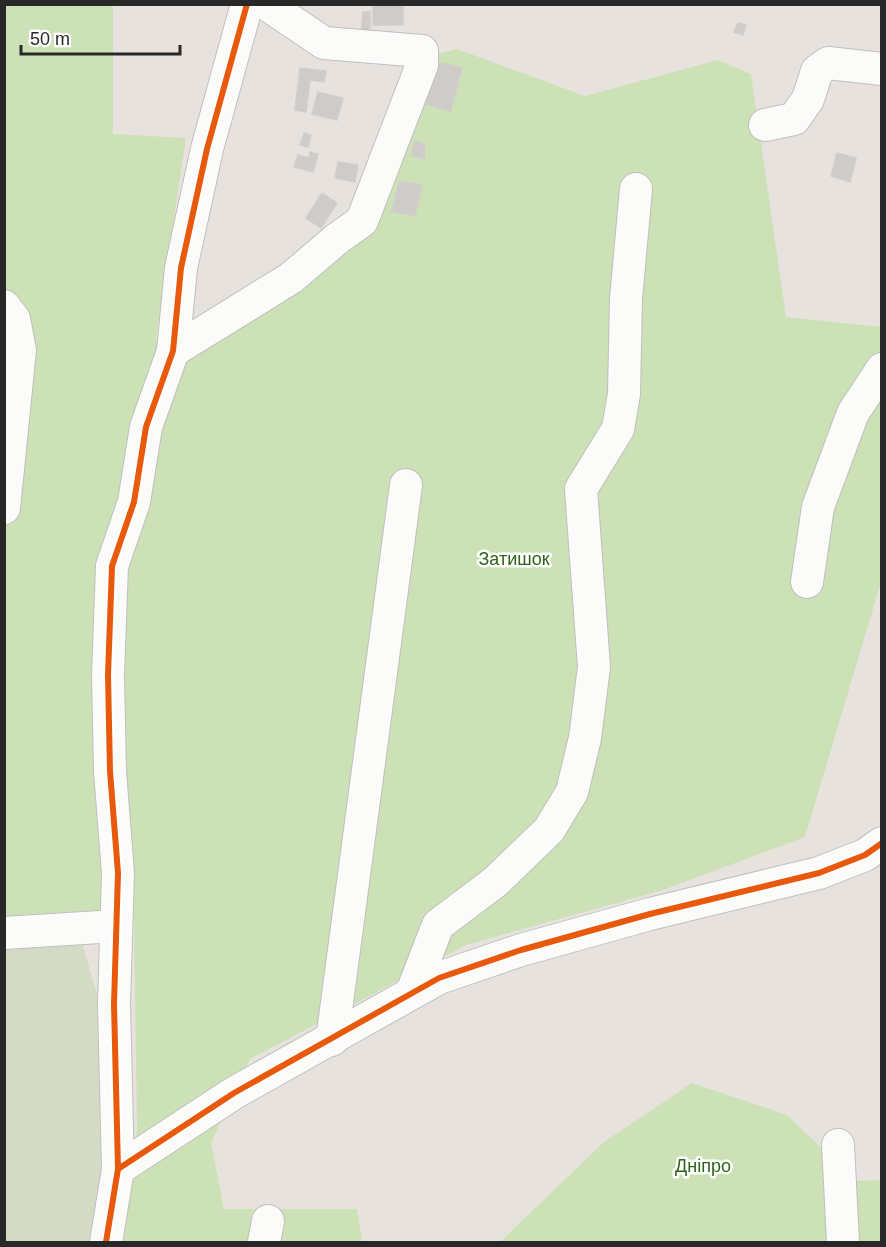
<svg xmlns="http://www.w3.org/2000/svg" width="886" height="1247" font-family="Arial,sans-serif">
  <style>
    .green { fill: #cce2b6 }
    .cemetery { fill: #d4dbc5 }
    .building { fill: #cecbc8; stroke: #d2ceca; stroke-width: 1.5 }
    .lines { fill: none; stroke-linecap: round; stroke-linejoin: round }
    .minor-casing { stroke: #c0bfc0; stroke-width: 34 }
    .minor { stroke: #fbfbfa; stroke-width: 32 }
    .cycleway-casing { stroke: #fff; stroke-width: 10 }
    .cycleway { stroke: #e8590c; stroke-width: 6 }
    .labels { text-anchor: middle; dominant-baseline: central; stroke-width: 5; stroke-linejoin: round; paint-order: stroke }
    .park-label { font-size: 18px; fill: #2f6519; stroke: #fff }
  </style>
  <rect width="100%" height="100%" fill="#e7e2de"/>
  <g class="green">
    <polygon points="4,5 113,5 113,134 186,138 156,339 213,333 366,225 430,56 457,49 585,96 718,60 751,74 786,317 881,327 881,582 805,837 660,891 466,945 250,1059 211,1143 224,1209 357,1209 362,1242 124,1242 137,1130 134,919 5,937"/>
    <polygon points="692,1083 787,1115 856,1181 881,1180 881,1242 500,1242 604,1142"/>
  </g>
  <polygon class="cemetery" points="81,939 99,1001 104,1172 93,1242 5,1242 5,945"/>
  <g class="building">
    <rect x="373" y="4" width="30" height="21"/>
    <polygon points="363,12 370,12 370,42 360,42"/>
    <polygon points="738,23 746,25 743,35 734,32"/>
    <polygon points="438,62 462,68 451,111 417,102 426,78 433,81"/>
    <polygon points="300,68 326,71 324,82 310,80 306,112 295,110"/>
    <polygon points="318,92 343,98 337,120 312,114"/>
    <polygon points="304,133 311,135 308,147 300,145"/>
    <polygon points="415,141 425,144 424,159 411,156"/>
    <polygon points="310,152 318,154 313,172 294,167 298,155 309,158"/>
    <polygon points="837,153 856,158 850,182 831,176"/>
    <polygon points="338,162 358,165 355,182 335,178"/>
    <polygon points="399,181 422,185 415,216 392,212"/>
    <polygon points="322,193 337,203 321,228 306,218"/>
  </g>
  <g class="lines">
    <g class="minor-casing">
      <g id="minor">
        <polyline points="765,125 794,119 808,99 817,71 828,63 882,69"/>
        <polyline points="4,306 14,319 20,350 4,508"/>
        <polyline points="173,351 291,278 338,238 362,221 422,65 422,51 324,43 266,4"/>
        <polyline points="807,582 818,507 853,413 882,369"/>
        <polyline points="4,933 116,926"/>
        <polyline points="412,992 438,925 495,882 549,830 572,792 585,738 594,667 581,489 618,429 624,394 626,299 636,189"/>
        <polyline points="332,1040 406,485"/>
        <polyline points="838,1145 843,1242"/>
        <polyline points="118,1169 234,1093 439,978 521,950 650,914 819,873 865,855 882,843"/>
        <polyline points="106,1242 118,1169 114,1004 118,873 110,771 108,675 112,566 134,502 146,427 173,351 181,268 207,149 247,4"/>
        <polyline points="264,1242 268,1221"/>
      </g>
    </g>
    <use href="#minor" class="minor"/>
    <g class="cycleway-casing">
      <g id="cycleway">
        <polyline points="118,1169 234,1093 439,978 521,950 650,914 819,873 865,855 882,843"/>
        <polyline points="106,1242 118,1169 114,1004 118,873 110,771 108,675 112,566 134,502 146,427 173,351 181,268 207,149 247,4"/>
      </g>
    </g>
    <use href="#cycleway" class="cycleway"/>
  </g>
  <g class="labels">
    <g class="park-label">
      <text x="514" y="559">Затишок</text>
      <text x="703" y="1166">Дніпро</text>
    </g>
  </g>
  <rect width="886" height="1247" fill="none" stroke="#282828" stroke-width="12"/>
  <path d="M21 45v9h159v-9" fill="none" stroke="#282828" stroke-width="3"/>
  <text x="30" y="45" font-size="18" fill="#282828" stroke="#ffffff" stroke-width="4.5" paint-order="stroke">50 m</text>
</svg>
